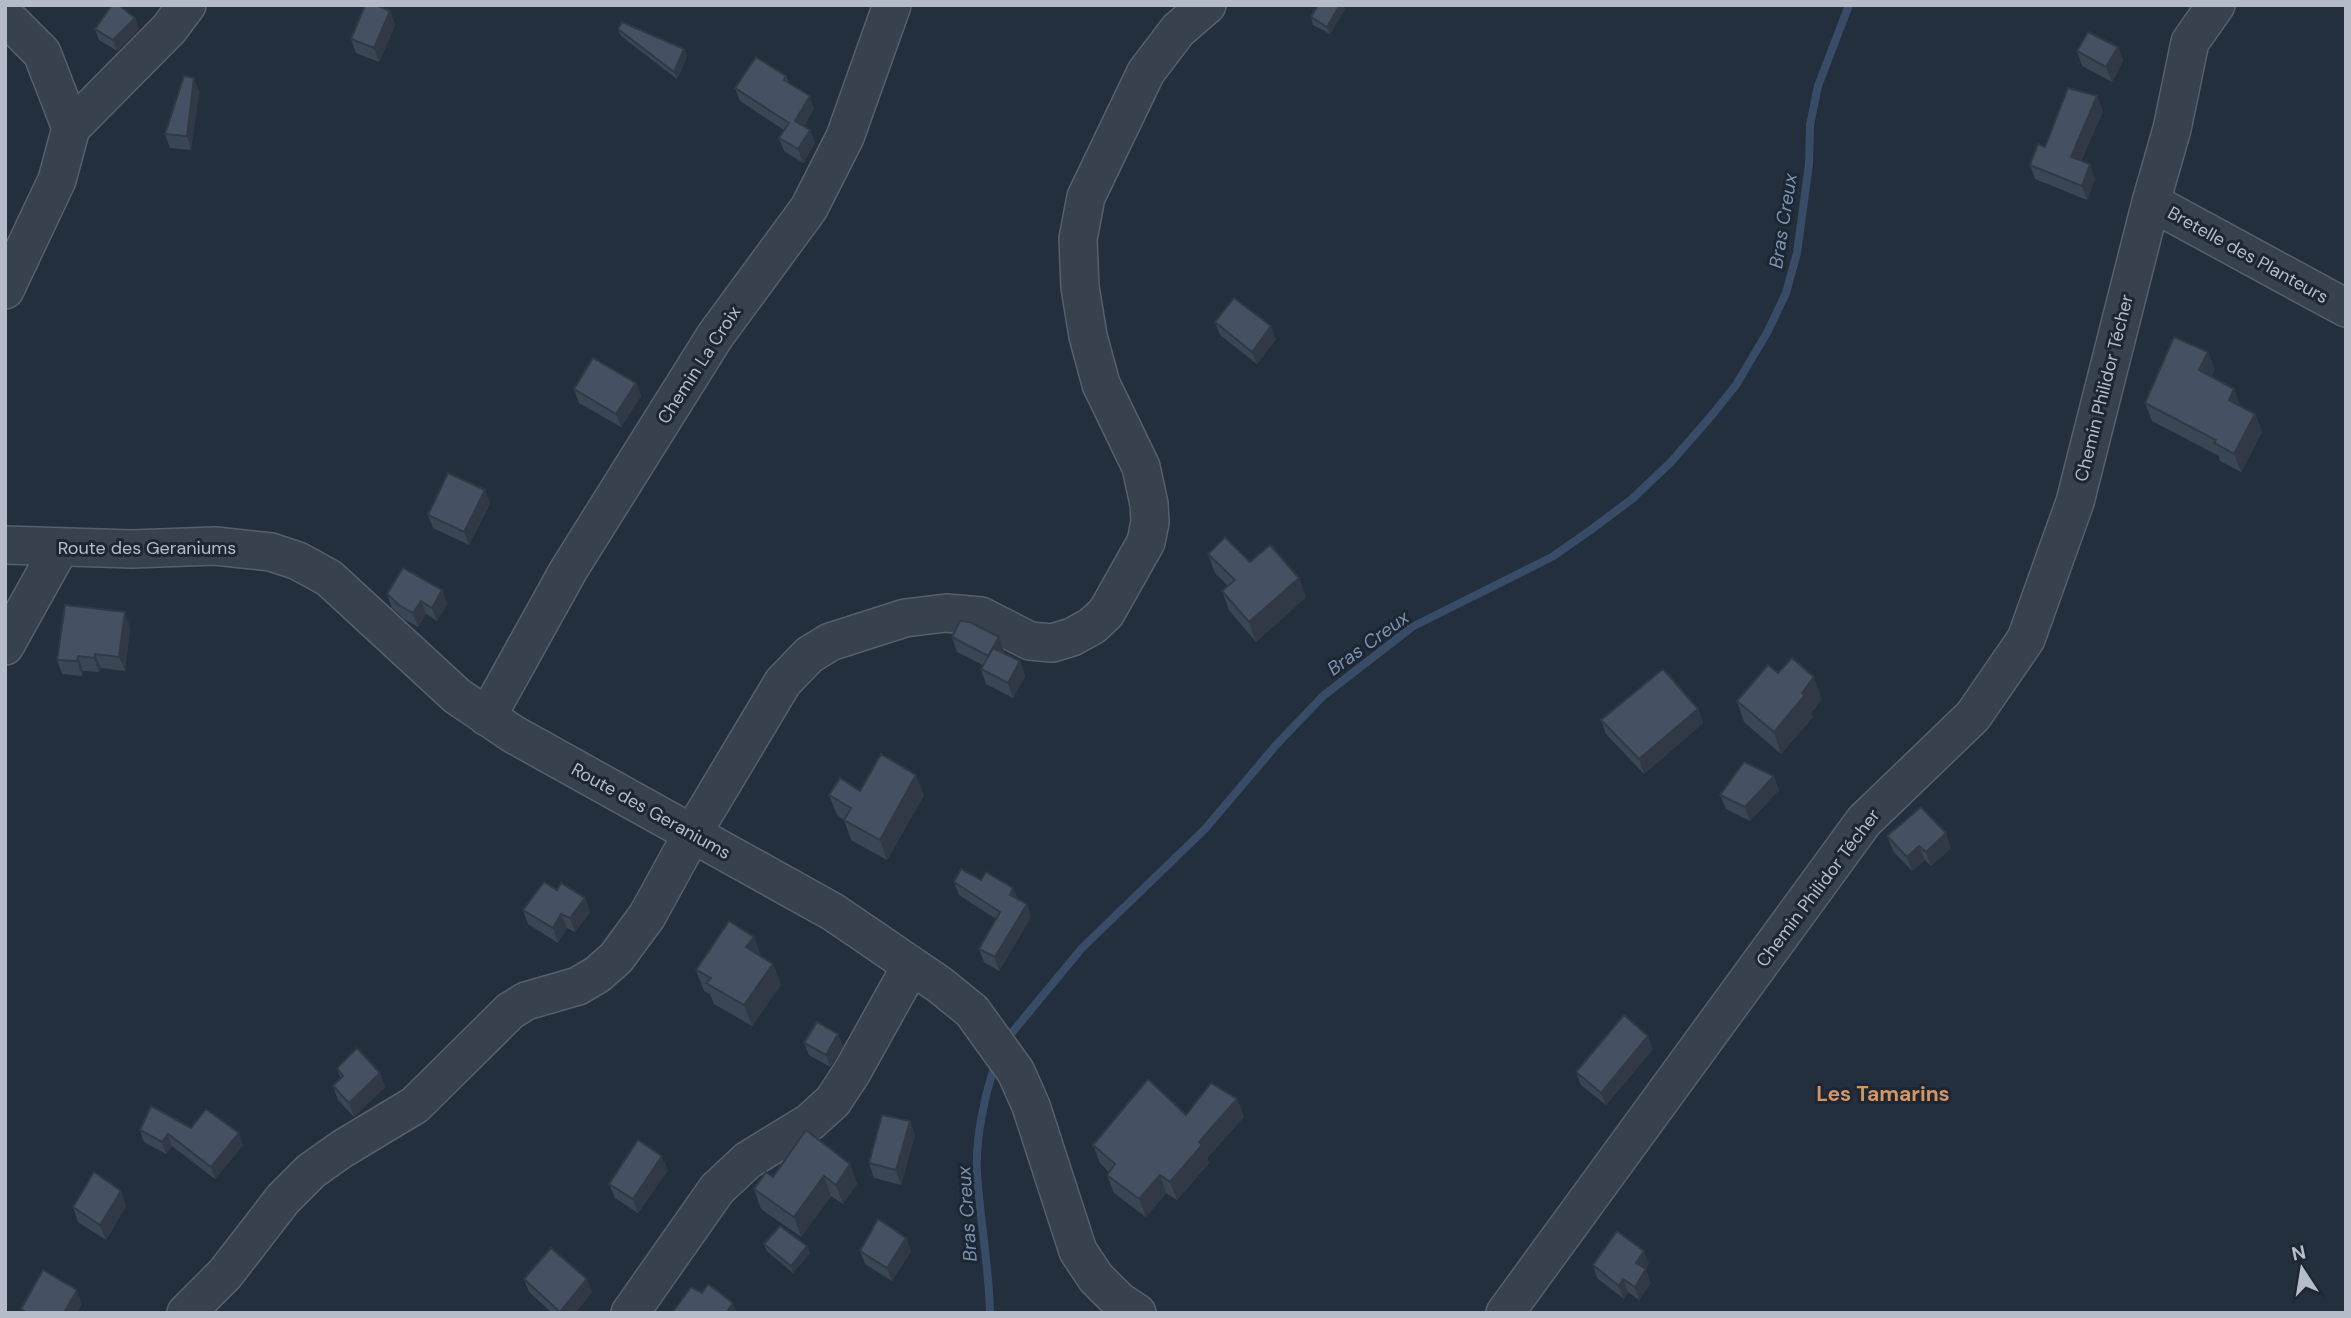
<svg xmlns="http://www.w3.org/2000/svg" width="2351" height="1318" font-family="'DM Sans',sans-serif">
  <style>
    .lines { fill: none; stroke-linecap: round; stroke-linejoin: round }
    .stream { stroke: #394c67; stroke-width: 8 }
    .minor-casing { stroke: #565f6c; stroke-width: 40 }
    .minor { stroke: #38414e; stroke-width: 37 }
    .wall { fill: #3b4654 }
    .shaded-wall { fill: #303945 }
    .building { fill: #455162; stroke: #303945; stroke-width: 2 }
    .labels { text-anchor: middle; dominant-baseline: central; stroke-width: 6; stroke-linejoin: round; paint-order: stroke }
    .street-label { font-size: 18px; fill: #b4bcc9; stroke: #1d2633 }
    .water-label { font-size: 19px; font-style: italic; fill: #7c92b1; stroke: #1d2633 }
    .quarter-label { font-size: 21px; font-weight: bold; fill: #d59563; stroke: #1d2633 }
  </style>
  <rect width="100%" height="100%" fill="#242f3e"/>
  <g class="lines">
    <g class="stream">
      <polyline points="1005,1041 1082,948 1205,829 1277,744 1323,696 1412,627 1552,557 1592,529 1632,499 1671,462 1712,415 1736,385 1768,331 1786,293 1797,253 1809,164 1810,125 1818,86 1849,5"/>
      <path d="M990 1313C989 1266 980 1220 977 1173 975 1140 985 1093 996 1062"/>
    </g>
    <g class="minor-casing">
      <g id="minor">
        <polyline points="5,20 12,23 42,53 71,128 57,180 5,290"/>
        <polyline points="71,128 169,29 187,5"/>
        <polyline points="2151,202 2346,308"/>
        <polyline points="5,545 132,549 215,546 271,552 298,561 329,578 457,696 513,734 833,912 940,985 972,1011 1016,1072 1031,1106 1078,1251 1096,1278 1119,1301 1137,1313"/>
        <polyline points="5,646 59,549"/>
        <polyline points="487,717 568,571 715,336 809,208 845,137 892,5"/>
        <polyline points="186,1313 225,1274 283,1199 311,1171 342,1149 415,1105 510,1011 526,1001 578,986 598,974 616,958 647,916 692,834 783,682 809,655 830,642 905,618 946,613 981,616 1030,641 1052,643 1072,637 1092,626 1106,613 1146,542 1150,522 1149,504 1141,467 1101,384 1088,336 1080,287 1078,239 1086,197 1146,72 1178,30 1207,5"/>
        <polyline points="630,1313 717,1189 748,1160 810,1122 833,1101 852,1072 911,966"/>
        <polyline points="1505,1313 1864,821 1973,716 2026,639 2075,502 2151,202 2172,129 2190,42 2216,5"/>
      </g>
    </g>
    <use href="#minor" class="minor"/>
  </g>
  <g class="wall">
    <polygon points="1345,9 1330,34 1313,25 1311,17"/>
    <polygon points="390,11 395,25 379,62 356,53 351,39"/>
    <polygon points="135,18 139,29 117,51 99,40 95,29"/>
    <polygon points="618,29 684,49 687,57 677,79 621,36"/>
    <polygon points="2118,47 2123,61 2112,82 2082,66 2077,51"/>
    <polygon points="786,76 789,83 814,109 804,126 810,130 815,143 803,163 784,151 779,138 784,130 740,101 735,88"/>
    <polygon points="194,78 199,92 191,150 170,148 165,134"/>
    <polygon points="2103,111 2081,161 2095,179 2087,200 2035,179 2030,165 2045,147"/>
    <polygon points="1215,322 1276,339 1257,364 1220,335"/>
    <polygon points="2215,369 2211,377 2234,389 2240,406 2255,414 2262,432 2241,472 2220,461 2219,456 2152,421 2145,403"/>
    <polygon points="636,383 641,396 621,427 579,403 574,389"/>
    <polygon points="485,490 490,504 469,545 433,528 428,515"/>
    <polygon points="1208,554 1250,562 1306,597 1256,642 1229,610 1222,591 1228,586 1215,573"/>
    <polygon points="442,590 447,604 437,621 426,614 418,627 404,619 392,608 387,594"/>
    <polygon points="130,627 125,671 101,668 99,672 83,671 82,676 62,674 57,660"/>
    <polygon points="952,637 1004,651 1003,653 1020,661 1025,676 1013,698 986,684 981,669 983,665 957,652"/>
    <polygon points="1778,673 1822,699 1811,713 1813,717 1781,754 1744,722 1737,701"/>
    <polygon points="1698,709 1703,723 1644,774 1606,734 1601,720"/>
    <polygon points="1779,790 1750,821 1726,809 1720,795"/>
    <polygon points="860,791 924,795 887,860 851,840 844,820 837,815 829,795"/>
    <polygon points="1887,836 1951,848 1931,866 1925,860 1912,871 1893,851"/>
    <polygon points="981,880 1013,888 1017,898 1027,904 1031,917 999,971 984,962 979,949 996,919 959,895 954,882"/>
    <polygon points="557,890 585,898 590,912 575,932 567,928 558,943 528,924 523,910"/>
    <polygon points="761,956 773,964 781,985 752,1026 714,1004 710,994 704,991 696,970"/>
    <polygon points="804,1043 843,1046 830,1067 809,1055"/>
    <polygon points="1653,1049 1606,1105 1581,1085 1576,1072"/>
    <polygon points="337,1068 380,1073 385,1087 354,1117 338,1100 333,1086 341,1079"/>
    <polygon points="1237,1099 1244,1117 1207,1158 1209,1163 1177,1200 1166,1193 1146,1217 1114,1193 1107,1175 1109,1172 1100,1163 1093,1145"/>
    <polygon points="191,1128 243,1145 215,1179 172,1146 166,1154 144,1142 140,1130"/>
    <polygon points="915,1135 901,1185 874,1178 869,1163"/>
    <polygon points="850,1164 857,1184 843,1204 831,1196 801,1237 761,1209 754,1189 773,1177"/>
    <polygon points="668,1170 638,1213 615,1198 609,1184"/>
    <polygon points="121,1191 126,1206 106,1240 78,1222 73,1207"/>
    <polygon points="906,1238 911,1251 892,1281 865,1264 860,1251"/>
    <polygon points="764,1244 810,1253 793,1273 767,1251"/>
    <polygon points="1649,1264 1645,1269 1651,1283 1639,1300 1628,1292 1624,1299 1597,1278 1593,1265"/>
    <polygon points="524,1279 592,1292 575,1313 552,1313 529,1292"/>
  </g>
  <g class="shaded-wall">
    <polygon points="1340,5 1344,5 1345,9 1330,34 1327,27"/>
    <polygon points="390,11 395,25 379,62 374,48"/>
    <polygon points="135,18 139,29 117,51 113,40"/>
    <polygon points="2118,47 2123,61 2112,82 2106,67"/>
    <polygon points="684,49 687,57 677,79 674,72"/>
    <polygon points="194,78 199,92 191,150 187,136"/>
    <polygon points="810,96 814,109 800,134 795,121"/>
    <polygon points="2097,96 2103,111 2076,171 2071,157"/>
    <polygon points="810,130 815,143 803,163 798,149"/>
    <polygon points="2090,164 2095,179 2087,200 2082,186"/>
    <polygon points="1271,326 1276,339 1257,364 1252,352"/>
    <polygon points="2208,352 2215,369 2206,388 2199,370"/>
    <polygon points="636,383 641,396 621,427 616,414"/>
    <polygon points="2234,389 2241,407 2229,400"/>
    <polygon points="2255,414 2262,432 2241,472 2234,454"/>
    <polygon points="485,490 490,504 469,545 464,532"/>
    <polygon points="1299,578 1306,597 1256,642 1249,622"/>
    <polygon points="442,590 447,604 437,621 432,608"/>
    <polygon points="421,601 426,614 418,627 413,613"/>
    <polygon points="125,612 130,627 125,671 119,657"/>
    <polygon points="999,637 1004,651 994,670 988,656"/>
    <polygon points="95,654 101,668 99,672 94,658"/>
    <polygon points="78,656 83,671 82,676 77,661"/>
    <polygon points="1020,661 1025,676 1013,698 1008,683"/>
    <polygon points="1814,677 1822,699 1811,713 1813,717 1781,754 1774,732"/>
    <polygon points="1698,709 1703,723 1644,774 1639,759"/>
    <polygon points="916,775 924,795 887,860 880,840"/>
    <polygon points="1774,776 1779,790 1750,821 1745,807"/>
    <polygon points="1946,833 1951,848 1931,866 1926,852"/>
    <polygon points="1919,846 1925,860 1912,871 1907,857"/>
    <polygon points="1013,888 1018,901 1010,895"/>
    <polygon points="585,898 590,912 575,932 570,918"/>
    <polygon points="1027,904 1031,917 999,971 995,957"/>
    <polygon points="561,914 567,928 558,943 553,928"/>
    <polygon points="754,937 762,958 746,947"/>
    <polygon points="773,964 781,985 752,1026 744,1005"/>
    <polygon points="838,1034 843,1046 830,1067 826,1055"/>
    <polygon points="1648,1036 1653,1049 1606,1105 1601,1093"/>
    <polygon points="380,1073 385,1087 354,1117 349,1103"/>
    <polygon points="1237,1099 1244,1117 1207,1158 1209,1163 1177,1200 1170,1182 1199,1142"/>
    <polygon points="910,1121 915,1135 901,1185 896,1170"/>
    <polygon points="239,1133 243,1145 215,1179 211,1167"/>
    <polygon points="168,1134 172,1146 166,1154 162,1142"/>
    <polygon points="662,1156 668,1170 638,1213 633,1199"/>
    <polygon points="850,1164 857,1184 843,1204 836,1185"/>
    <polygon points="1160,1175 1166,1193 1146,1217 1139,1199"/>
    <polygon points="824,1176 831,1196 801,1237 794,1217"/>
    <polygon points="121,1191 126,1206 106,1240 100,1225"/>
    <polygon points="906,1238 911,1251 892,1281 887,1268"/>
    <polygon points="807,1246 810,1253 793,1273 791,1266"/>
    <polygon points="1644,1251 1649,1264 1641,1276 1636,1263"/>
    <polygon points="1646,1269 1651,1283 1639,1300 1635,1287"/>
    <polygon points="587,1279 592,1292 575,1313 561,1313 560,1312"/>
    <polygon points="1623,1279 1628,1292 1624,1299 1619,1286"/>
    <polygon points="77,1290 82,1304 77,1313 64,1313"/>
    <polygon points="733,1303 737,1313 726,1313"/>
  </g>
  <g class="building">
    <polygon points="112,5 119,5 135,18 113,40 95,29"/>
    <polygon points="365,5 376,5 390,11 374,48 351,39"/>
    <polygon points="1318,5 1340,5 1327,27 1311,17"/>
    <polygon points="622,22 684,49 674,72 618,29"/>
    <polygon points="2088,32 2118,47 2106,67 2077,51"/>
    <polygon points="756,57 786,76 784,80 810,96 795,121 810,130 798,149 779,138 789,123 735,88"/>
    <polygon points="184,76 194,78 187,136 165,134"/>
    <polygon points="2068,88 2097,96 2071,157 2090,164 2082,186 2030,165 2038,144 2045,147"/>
    <polygon points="1234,298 1271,326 1252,352 1215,322"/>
    <polygon points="2174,337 2208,352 2199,370 2234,389 2229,400 2255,414 2234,454 2214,443 2216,440 2145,403"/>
    <polygon points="593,358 636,383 616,414 574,389"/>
    <polygon points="448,473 485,490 464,532 428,515"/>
    <polygon points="1225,537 1250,562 1270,545 1299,578 1249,622 1222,591 1235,580 1208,554"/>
    <polygon points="403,568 442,590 432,608 421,601 413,613 399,605 387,594"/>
    <polygon points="65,605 125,612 119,657 95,654 94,658 78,656 77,661 57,660"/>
    <polygon points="960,621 970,622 999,637 988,656 952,637"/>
    <polygon points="993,648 1020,661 1008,683 981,669"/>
    <polygon points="1792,658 1814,677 1802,693 1805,695 1774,732 1737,701 1768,665 1778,673"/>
    <polygon points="1663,669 1698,709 1639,759 1601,720"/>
    <polygon points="881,754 916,775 880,840 844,820 851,808 829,795 840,778 860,791"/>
    <polygon points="1744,762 1774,776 1745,807 1720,795"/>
    <polygon points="1921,807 1946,833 1926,852 1919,846 1907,857 1887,836"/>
    <polygon points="961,869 981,880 986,872 1013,888 1010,895 1027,904 995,957 979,949 1000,912 954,882"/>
    <polygon points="544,882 557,890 561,883 585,898 570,918 561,914 553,928 523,910"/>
    <polygon points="729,921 754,937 746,947 773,964 744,1005 706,983 711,978 696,970"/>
    <polygon points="1624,1015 1648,1036 1601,1093 1576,1072"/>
    <polygon points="817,1022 838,1034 826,1055 804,1043"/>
    <polygon points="357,1048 380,1073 349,1103 333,1086 343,1076 337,1068"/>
    <polygon points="1148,1079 1186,1115 1211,1083 1237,1099 1199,1142 1202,1145 1170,1182 1160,1175 1139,1199 1107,1175 1115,1164 1093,1145"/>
    <polygon points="151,1106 191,1128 206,1109 239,1133 211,1167 168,1134 162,1142 140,1130"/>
    <polygon points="882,1115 910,1121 896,1170 869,1163"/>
    <polygon points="806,1130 850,1164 836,1185 824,1176 794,1217 754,1189 766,1172 773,1177"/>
    <polygon points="638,1140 662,1156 633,1199 609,1184"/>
    <polygon points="94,1172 121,1191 100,1225 73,1207"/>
    <polygon points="878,1219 906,1238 887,1268 860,1251"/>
    <polygon points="780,1226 807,1246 791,1266 764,1244"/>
    <polygon points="1617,1231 1644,1251 1636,1263 1646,1269 1635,1287 1623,1279 1619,1286 1593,1265"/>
    <polygon points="551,1248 587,1279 560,1312 524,1279"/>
    <polygon points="43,1270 77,1290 64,1313 28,1313 21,1309"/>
    <polygon points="708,1284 733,1303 726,1313 672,1313 691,1287 702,1293"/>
  </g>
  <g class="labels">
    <g class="street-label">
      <text transform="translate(2248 255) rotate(29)">Bretelle des Planteurs</text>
      <text transform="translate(699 365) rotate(-57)">Chemin La Croix</text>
      <text transform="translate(2104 388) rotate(-76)">Chemin Philidor Técher</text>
      <text x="147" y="548">Route des Geraniums</text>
      <text transform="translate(651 811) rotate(29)">Route des Geraniums</text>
      <text transform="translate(1818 888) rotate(-53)">Chemin Philidor Técher</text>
    </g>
    <g class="water-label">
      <text transform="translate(1783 221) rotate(-81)">Bras Creux</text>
      <text transform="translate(1368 643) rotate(-36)">Bras Creux</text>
      <text transform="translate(967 1214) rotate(-94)">Bras Creux</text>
    </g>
    <g class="quarter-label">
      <text x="1883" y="1094">Les Tamarins</text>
    </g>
  </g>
  <rect width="2351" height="1318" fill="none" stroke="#b4bcc9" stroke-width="14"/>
  <g transform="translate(2302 1269) rotate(348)" stroke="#1d2633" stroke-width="5" paint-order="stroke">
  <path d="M0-5L12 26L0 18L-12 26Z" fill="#b4bcc9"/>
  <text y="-10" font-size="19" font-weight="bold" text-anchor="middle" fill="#b4bcc9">N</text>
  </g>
</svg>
